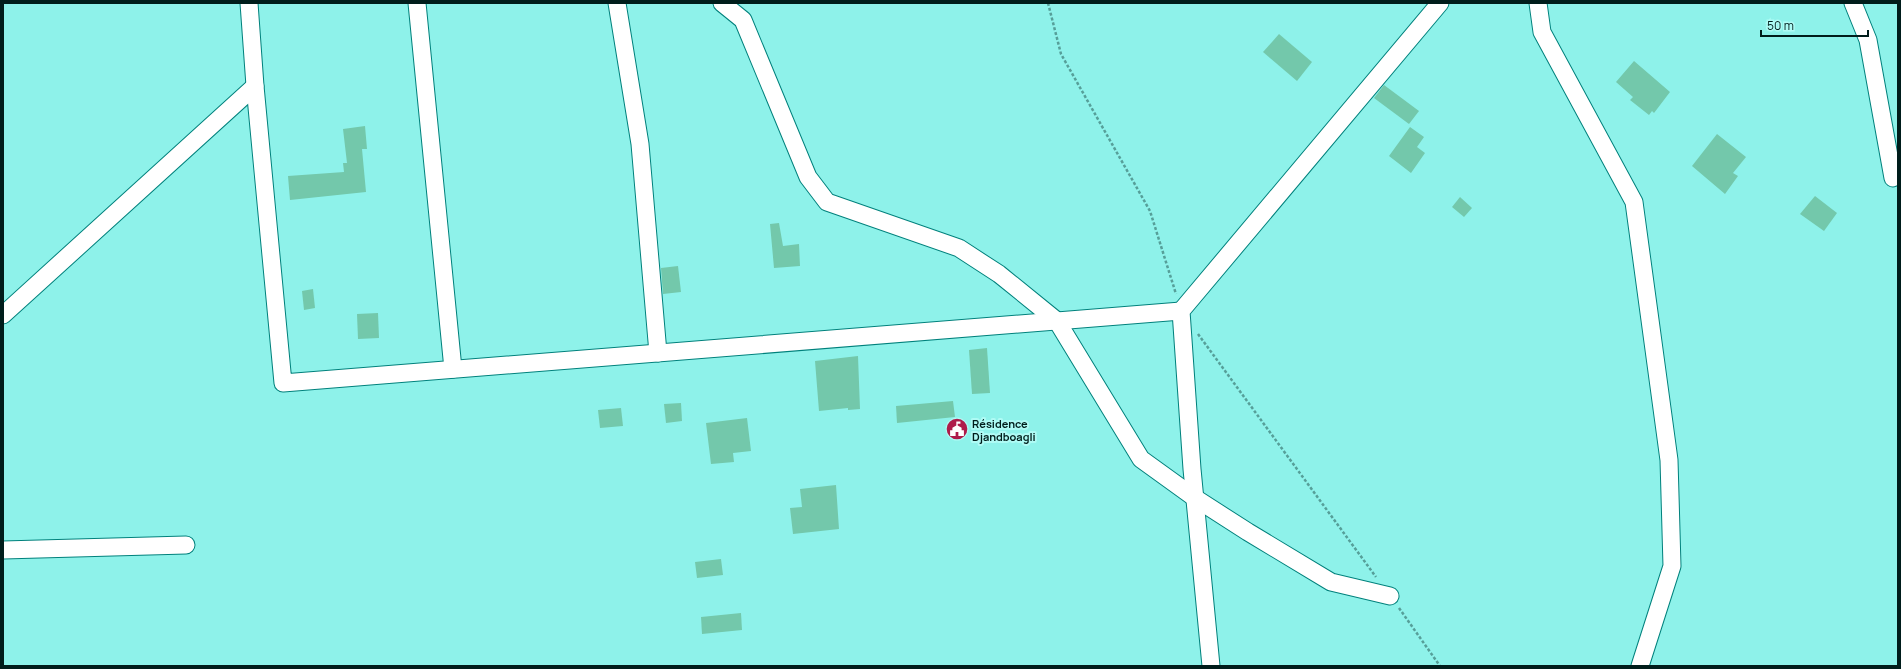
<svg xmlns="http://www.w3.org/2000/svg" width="1901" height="669" font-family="Manrope,sans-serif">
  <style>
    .building { fill: #73c8ab }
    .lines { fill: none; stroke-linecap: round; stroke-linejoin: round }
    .minor-casing { stroke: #00817c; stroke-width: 19 }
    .path { stroke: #569f99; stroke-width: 2.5; stroke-dasharray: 3 2; stroke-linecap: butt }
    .minor { stroke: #fff; stroke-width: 17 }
    .labels { text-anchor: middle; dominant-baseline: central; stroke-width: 4; stroke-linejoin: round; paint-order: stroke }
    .poi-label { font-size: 11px; font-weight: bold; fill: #001d1b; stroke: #affbf5; text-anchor: start }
  </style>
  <rect width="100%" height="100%" fill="#8ef2ea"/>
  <g class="building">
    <polygon points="1279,34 1312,62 1297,81 1263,52"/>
    <polygon points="1634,61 1670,92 1654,113 1652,111 1649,115 1630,100 1633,97 1616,82"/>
    <polygon points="1384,85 1419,111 1409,124 1374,98"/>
    <polygon points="365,126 367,149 362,149 366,192 290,200 288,176 344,172 343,163 347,163 343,129"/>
    <polygon points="1410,127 1424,137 1417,147 1425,153 1411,173 1389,156"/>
    <polygon points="1717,134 1746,157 1733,173 1738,176 1725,194 1692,166"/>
    <polygon points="1815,196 1837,213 1824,231 1800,214"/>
    <polygon points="1460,197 1472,208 1464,217 1452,207"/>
    <polygon points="779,223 783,246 799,244 800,266 774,268 770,224"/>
    <polygon points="678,266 681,292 663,294 661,268"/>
    <polygon points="313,289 315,308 304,310 302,291"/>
    <polygon points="378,313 379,338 358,339 357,314"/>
    <polygon points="987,348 990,393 972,394 969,350"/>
    <polygon points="858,356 860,409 848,410 848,408 819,411 815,361"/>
    <polygon points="953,401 955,417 897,423 896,406"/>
    <polygon points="681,403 682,421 666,423 664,404"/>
    <polygon points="621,408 623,426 600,428 598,410"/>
    <polygon points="747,418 751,451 733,453 734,462 711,464 706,423"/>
    <polygon points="836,485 839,529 793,534 790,508 802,507 800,489"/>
    <polygon points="721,559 723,575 697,578 695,562"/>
    <polygon points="741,613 742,630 702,634 701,617"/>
  </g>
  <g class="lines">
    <g class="minor-casing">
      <g id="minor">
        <polyline points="249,3 255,86 283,383 1181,311"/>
        <polyline points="417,3 453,369"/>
        <polyline points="617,3 640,144 658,353"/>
        <polyline points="722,3 743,20 808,177 827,202 959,248 999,274 1057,321 1141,459 1195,498 1248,532 1331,582 1390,596"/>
        <polyline points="1538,3 1542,32 1634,202 1669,460 1672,566 1640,666"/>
        <polyline points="1853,3 1868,40 1893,178"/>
        <polyline points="3,315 255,86"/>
        <polyline points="3,550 186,545"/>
        <polyline points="1211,666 1192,469 1181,311 1440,3"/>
      </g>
    </g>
    <g class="path">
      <polyline points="1048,3 1061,54 1150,211 1176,294"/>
      <polyline points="1198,334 1376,577"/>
      <polyline points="1399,608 1440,666"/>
    </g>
    <use href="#minor" class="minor"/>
  </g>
  <defs>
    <g id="civic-disc" transform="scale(1.15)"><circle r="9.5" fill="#ae1b4a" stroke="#affbf5"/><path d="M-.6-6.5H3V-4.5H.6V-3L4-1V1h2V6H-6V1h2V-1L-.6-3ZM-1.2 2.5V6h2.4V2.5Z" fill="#fff"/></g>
  </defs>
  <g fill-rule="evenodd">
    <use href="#civic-disc" x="957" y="429"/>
  </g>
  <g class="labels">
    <g class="poi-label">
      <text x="972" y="423">Résidence<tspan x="972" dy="13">Djandboagli</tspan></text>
    </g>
  </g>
  <rect width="1901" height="669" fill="none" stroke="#001d1b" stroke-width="8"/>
  <path d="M1761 30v6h107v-6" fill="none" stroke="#001d1b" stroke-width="2"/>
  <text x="1767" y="30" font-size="12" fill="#001d1b" stroke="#affbf5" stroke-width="3" paint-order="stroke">50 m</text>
</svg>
